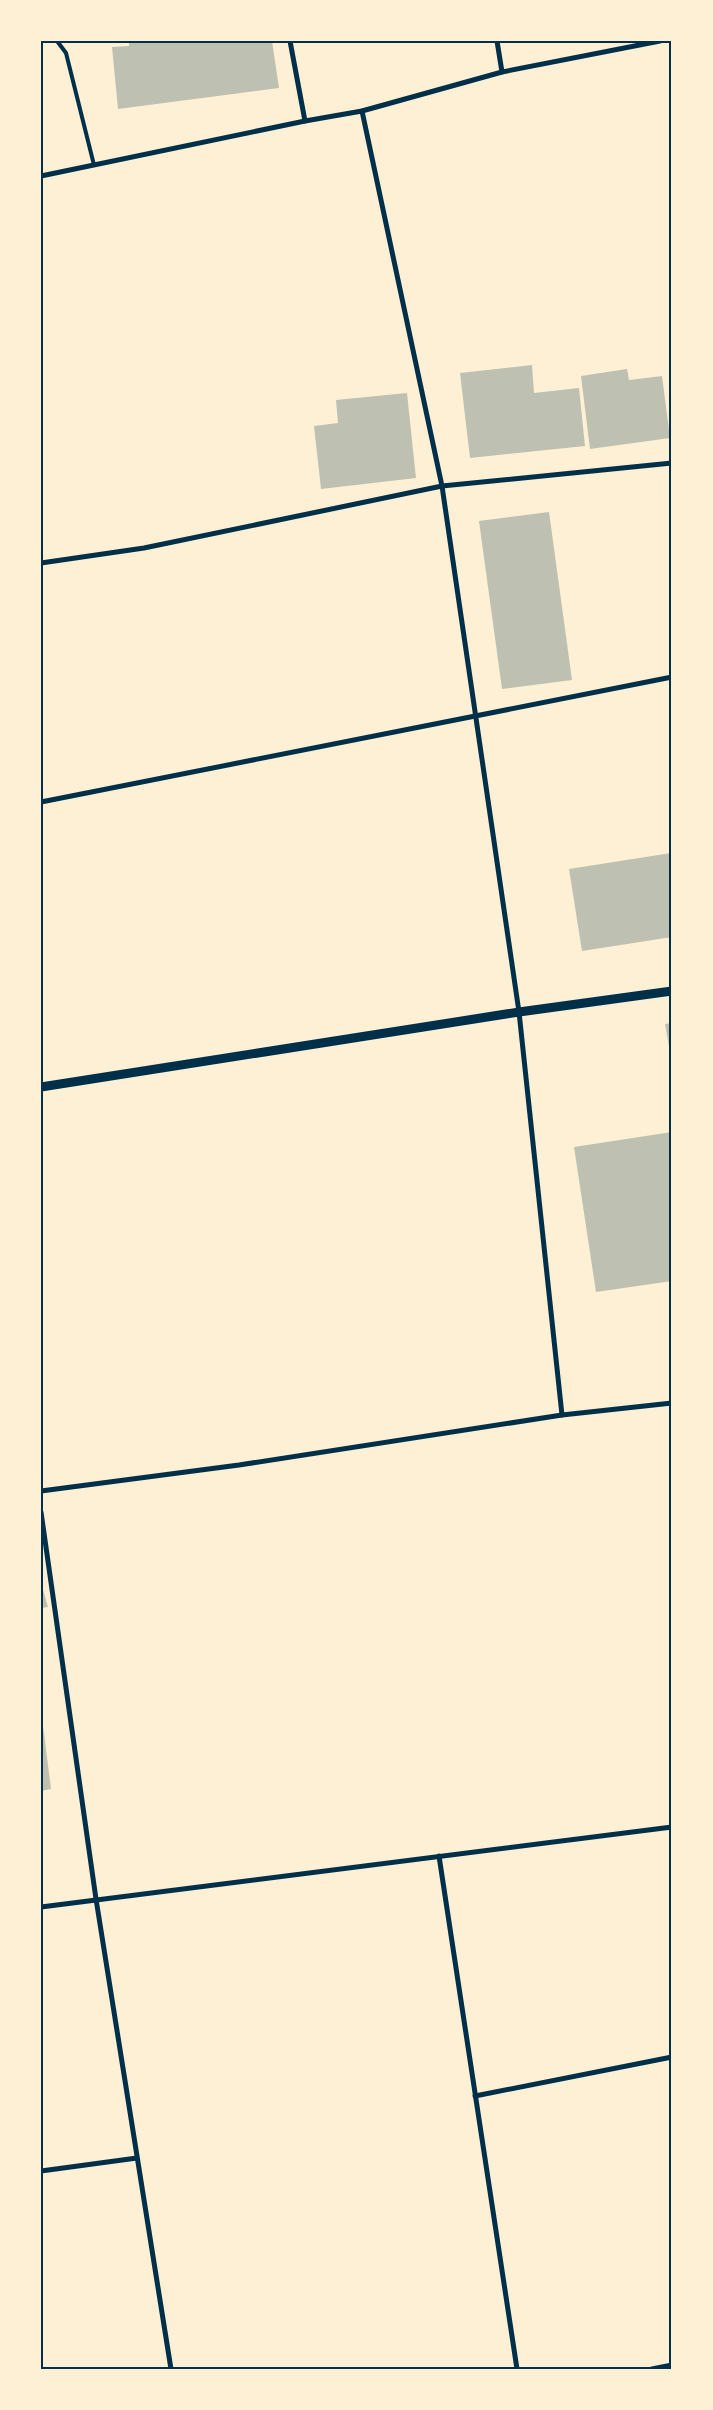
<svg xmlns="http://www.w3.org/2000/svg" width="713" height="2410" font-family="Roboto,sans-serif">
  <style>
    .building { fill: #bec0b2 }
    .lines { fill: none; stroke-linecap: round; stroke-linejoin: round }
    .service { stroke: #003049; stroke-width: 4 }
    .minor { stroke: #003049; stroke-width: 5 }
    .tertiary { stroke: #003049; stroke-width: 9 }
    .neatline { fill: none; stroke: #003049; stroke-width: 2 }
  </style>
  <rect width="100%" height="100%" fill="#fdf0d5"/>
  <g class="building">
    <polygon points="129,41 272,41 279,88 118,109 112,47 129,46"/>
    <polygon points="532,365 534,393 579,388 585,446 470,458 460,373"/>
    <polygon points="627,369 629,380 662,376 670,438 590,449 581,376"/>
    <polygon points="407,393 416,478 321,489 314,426 338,423 336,400"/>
    <polygon points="549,512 572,680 502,689 479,521"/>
    <polygon points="671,853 672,937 582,951 569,869"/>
    <polygon points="672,1023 672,1057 671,1057 665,1024"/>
    <polygon points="672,1132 672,1281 596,1292 574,1147"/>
    <polygon points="41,1586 42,1586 48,1607 41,1608"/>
    <polygon points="41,1710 51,1789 41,1791"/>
  </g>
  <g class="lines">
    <polyline class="service" points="57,41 66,53 94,165"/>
    <g class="minor">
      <polyline points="290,41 305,121"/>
      <polyline points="497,41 502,72"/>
      <polyline points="362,111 442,486 519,1012 562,1415"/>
      <polyline points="41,176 305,121 362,111 502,72 660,41"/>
      <polyline points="41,563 144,548 442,486 672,463"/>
      <polyline points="41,802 672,677"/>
      <polyline points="41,1491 239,1465 562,1415 672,1403"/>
      <polyline points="41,1512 96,1899 171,2369"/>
      <polyline points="439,1856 517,2369"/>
      <polyline points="41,1907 672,1827"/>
      <polyline points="475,2096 672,2057"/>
      <polyline points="41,2171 137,2158"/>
      <polyline points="652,2369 672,2365"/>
    </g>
    <polyline class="tertiary" points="41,1087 519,1012 672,991"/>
  </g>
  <rect width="713" height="2410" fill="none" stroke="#fdf0d5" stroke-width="85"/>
  <rect x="42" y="42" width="628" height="2326" class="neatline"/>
</svg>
